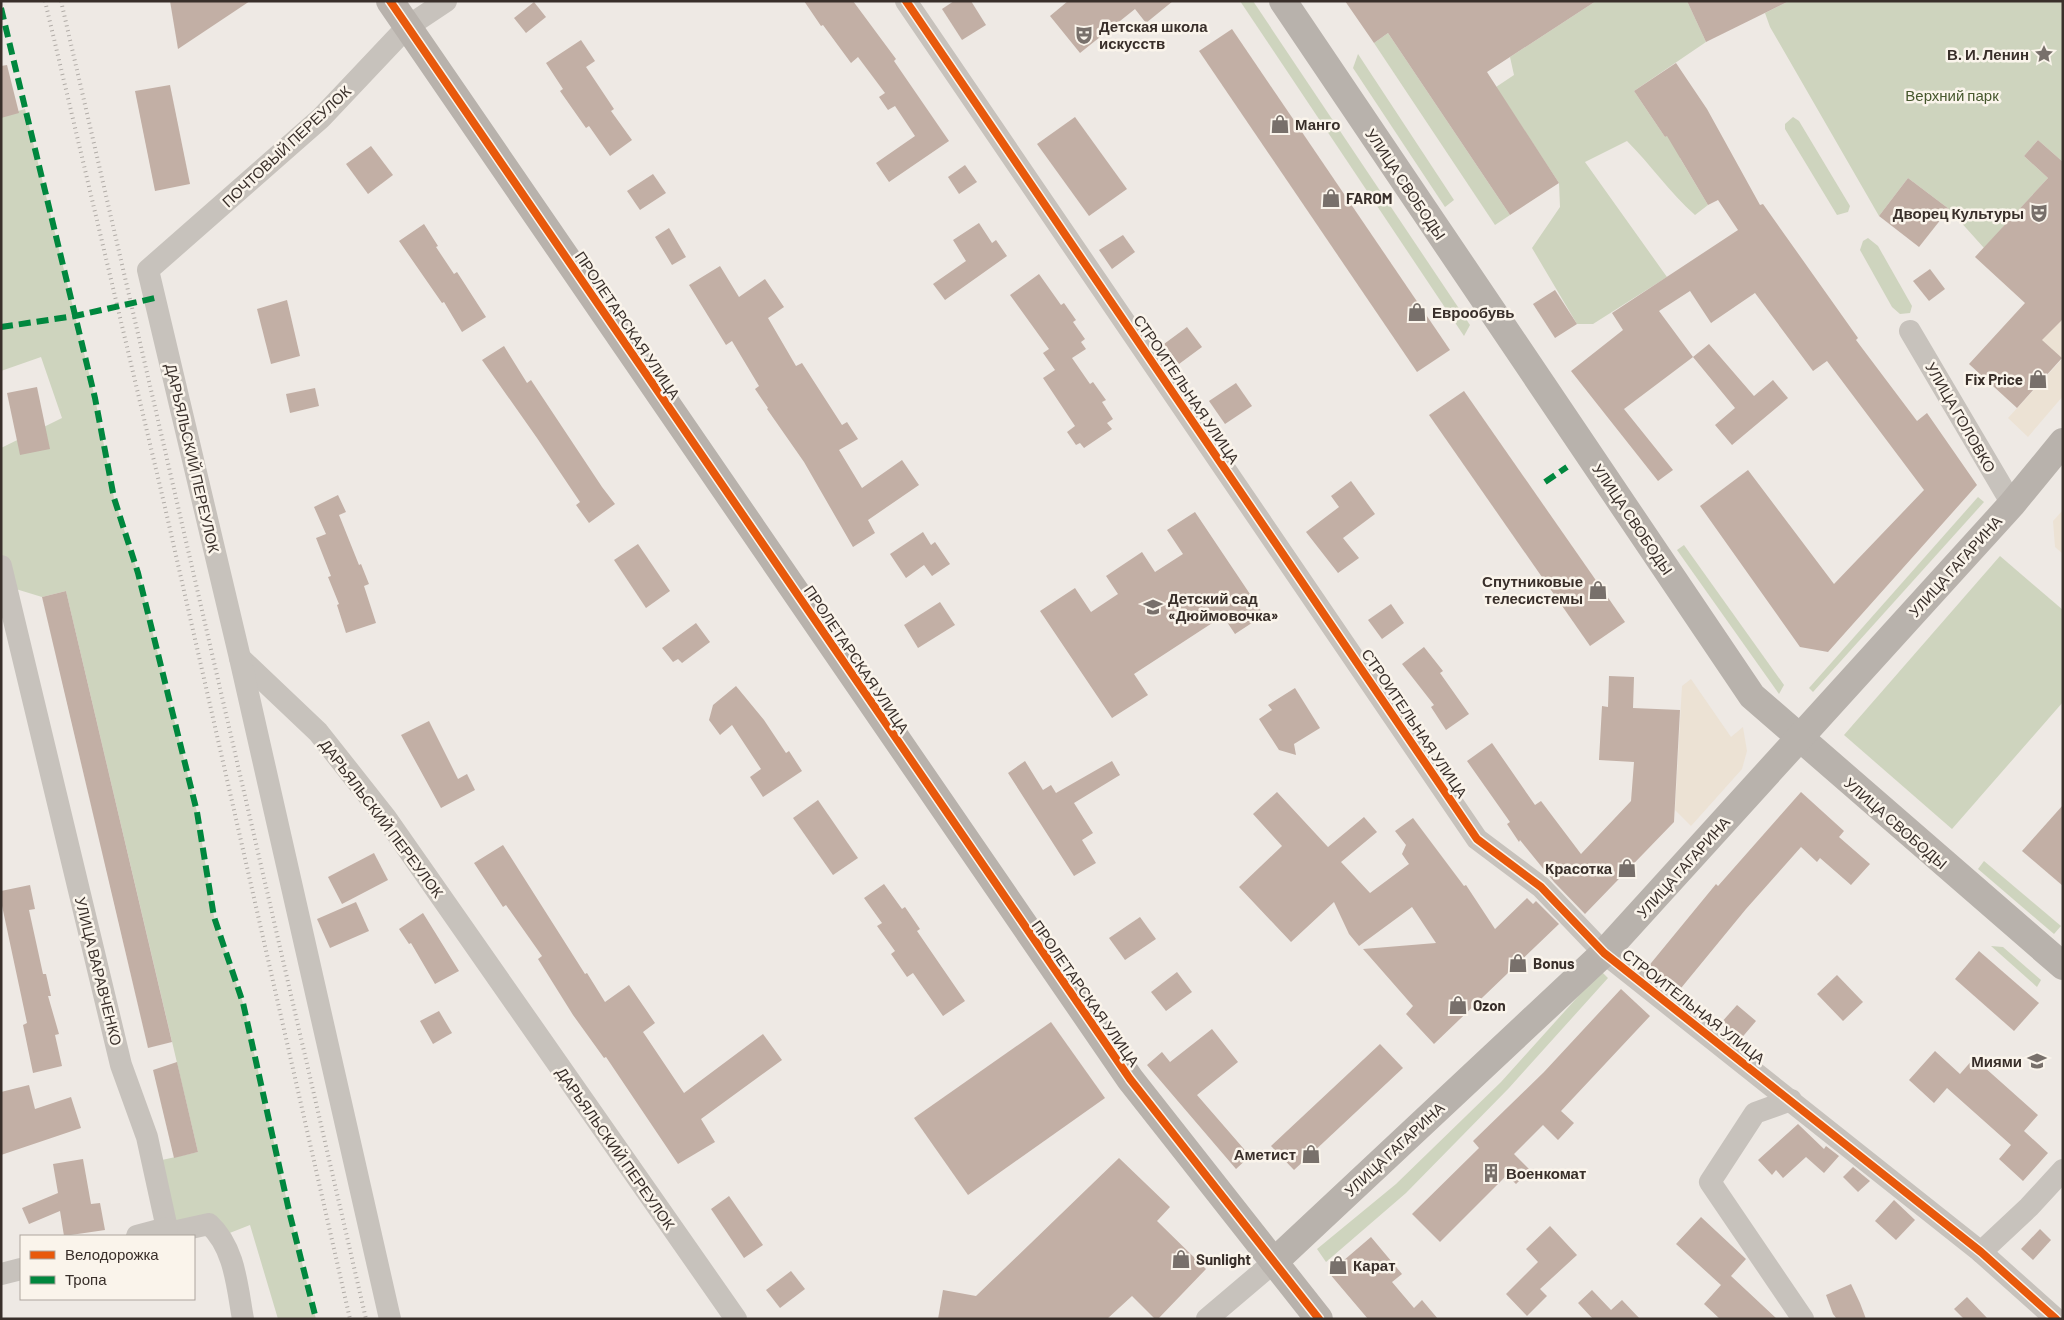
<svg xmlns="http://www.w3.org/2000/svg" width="2064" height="1320" font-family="Barlow,sans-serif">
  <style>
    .green { fill: #ced4be }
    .plaza { fill: #ece2d4 }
    .building { fill: #c2afa5 }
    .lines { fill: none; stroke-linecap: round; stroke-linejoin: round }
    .street { stroke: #c7c2bc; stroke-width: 22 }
    .secondary { stroke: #b8b2ac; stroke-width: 28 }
    .rail { stroke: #b0aba6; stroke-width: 4; stroke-dasharray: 1 4; stroke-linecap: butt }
    .quiet { stroke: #00873e; stroke-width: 6; stroke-dasharray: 12 6; stroke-linecap: butt }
    .cycleway-casing { stroke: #faf4eb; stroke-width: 11 }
    .cycleway { stroke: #e8590c; stroke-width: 8 }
    .labels { text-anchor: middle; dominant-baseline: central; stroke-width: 5; stroke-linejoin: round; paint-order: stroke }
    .poi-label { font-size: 15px; font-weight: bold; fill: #392f2a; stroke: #faf4eb; text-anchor: start }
    .park-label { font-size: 15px; fill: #46572d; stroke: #faf4eb }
    .street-label { font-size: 15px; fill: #392f2a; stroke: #faf4eb }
  </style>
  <rect width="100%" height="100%" fill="#eee9e4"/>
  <g class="green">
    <polygon points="1240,1 1253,1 1470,325 1464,336"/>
    <path d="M1596 1H1687L1706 42 1634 91 1665 137 1707 109 1680 158 1708 205 1695 215C1670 193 1651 165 1627 141L1585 162 1667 277 1593 324H1577L1532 248 1560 207 1559 183 1496 87 1514 75 1510 57Z"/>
    <polygon points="1789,1 2063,1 2063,162 2038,140 2024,156 2048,178 1984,248 1949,209 1908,178 1879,216 1770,27 1765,13"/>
    <polygon points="1388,33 1510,215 1495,225 1374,43"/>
    <polygon points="1358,54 1454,200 1445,207 1353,68"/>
    <polygon points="25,109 95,398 114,498 138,573 197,812 214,917 243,1003 290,1215 316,1319 278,1319 250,1225 222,1236 168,1233 153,1162 198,1152 66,591 42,597 6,586 1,558 1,448 62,418 41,357 1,371 1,116"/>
    <polygon points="1793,117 1799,121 1850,206 1848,212 1837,215 1785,129 1785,124"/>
    <polygon points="1868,238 1878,246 1912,306 1910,313 1900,314 1892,307 1860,250 1863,241"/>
    <polygon points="1978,497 1984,502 1813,692 1809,688"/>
    <polygon points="1684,545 1784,685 1779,694 1677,550"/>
    <polygon points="2000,556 2063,610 2063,702 1952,829 1844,735"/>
    <polygon points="1984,861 2061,926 2054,934 1978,869"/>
    <polygon points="1991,946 2003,947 2041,980 2037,987"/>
    <polygon points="1601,971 1608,978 1509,1088 1406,1193 1326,1262 1317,1249 1396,1184 1501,1082"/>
  </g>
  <g class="plaza">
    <polygon points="2063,319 2063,396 2028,437 2008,418 2062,359 2033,332"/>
    <polygon points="2063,510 2063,554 2055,547 2053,521"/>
    <polygon points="1691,679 1731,737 1743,727 1747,751 1742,769 1691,826 1675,810 1682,686"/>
  </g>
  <g class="building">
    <polygon points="170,1 250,1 178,49"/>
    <polygon points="804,1 853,1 896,59 894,61 949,141 889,182 876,163 915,136 895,106 888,110 879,97 885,93 858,57 851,63 823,25 821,26"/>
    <polygon points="954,1 971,1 986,25 962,40 942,9"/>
    <polygon points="1068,1 1173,1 1146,23 1135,9 1080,53 1050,16"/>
    <polygon points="1345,1 1596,1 1487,72 1559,183 1510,215 1388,33 1374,43"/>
    <polygon points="1687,1 1789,1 1706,42"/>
    <polygon points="534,2 546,17 526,33 514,18"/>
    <polygon points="1232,29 1450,350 1417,372 1199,51"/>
    <polygon points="581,40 595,61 586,67 614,109 611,111 632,140 610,156 589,126 586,128 560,91 563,89 546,63"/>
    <polygon points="1676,63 1707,109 1760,205 1763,204 1858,338 1856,340 1917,421 1927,413 1977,485 1828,652 1800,647 1700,506 1748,470 1834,584 1924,490 1827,361 1813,371 1755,293 1711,323 1690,291 1659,311 1693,357 1624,409 1673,470 1658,481 1571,371 1623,330 1612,313 1738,230 1718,200 1708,205 1667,136 1665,137 1634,91"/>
    <polygon points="7,65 19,113 1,118 1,66"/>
    <polygon points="170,85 190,184 155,191 135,91"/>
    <polygon points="1075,117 1127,189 1089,216 1037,144"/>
    <polygon points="2038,140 2063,162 2063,319 2042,340 2062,358 2017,408 1969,364 2025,303 1975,257 2048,178 2024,156"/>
    <polygon points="371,146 393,175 368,194 346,164"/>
    <polygon points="965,165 977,182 959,194 948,177"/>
    <polygon points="653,174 666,193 640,210 627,191"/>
    <polygon points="1908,178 1949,209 1919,247 1879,216"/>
    <polygon points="979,223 992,243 996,240 1007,256 945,300 933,284 966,261 953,240"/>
    <polygon points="424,224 438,246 436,247 454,274 457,272 486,317 462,332 444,302 442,303 399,241"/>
    <polygon points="669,228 686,257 672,265 655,237"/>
    <polygon points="1123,235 1135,252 1112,269 1099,250"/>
    <polygon points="720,266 739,297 765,279 784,307 768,318 796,366 802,363 842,425 847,422 858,439 839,450 862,488 902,460 919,485 868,520 875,533 853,547 804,462 767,409 768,408 755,389 759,386 732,341 726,345 689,285"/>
    <polygon points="1930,269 1945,289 1929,301 1913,281"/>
    <polygon points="1039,274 1061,305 1064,303 1076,320 1073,322 1085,339 1081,342 1086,349 1072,358 1090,384 1093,382 1106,400 1102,402 1113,419 1107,423 1112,429 1084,448 1080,443 1076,445 1067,432 1075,426 1043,378 1055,370 1043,353 1049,349 1010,295"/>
    <polygon points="1555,290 1577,324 1555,338 1533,304"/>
    <polygon points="287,300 300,356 271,364 257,309"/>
    <polygon points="1187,327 1202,347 1179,364 1164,344"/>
    <polygon points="1709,344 1754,396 1773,380 1788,398 1732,445 1715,425 1735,408 1693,357"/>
    <polygon points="504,346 527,383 531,380 602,487 615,504 589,523 576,505 580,502 537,438 482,360"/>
    <polygon points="1236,383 1252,406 1225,424 1209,401"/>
    <polygon points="37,387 50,449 20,455 7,393"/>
    <polygon points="315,388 319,406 290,413 286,394"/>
    <polygon points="1464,391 1625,622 1590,646 1429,415"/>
    <polygon points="1351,481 1375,514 1343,538 1359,558 1338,573 1306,532 1339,507 1331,496"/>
    <polygon points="338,495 346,512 339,515 359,565 361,564 369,584 364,586 376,623 346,633 337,605 339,604 328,577 331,576 316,538 326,534 314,507"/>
    <polygon points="1195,512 1264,615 1235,634 1223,616 1134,674 1148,695 1112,718 1040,611 1075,588 1091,612 1118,594 1106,576 1142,552 1155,572 1183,554 1167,530"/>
    <polygon points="923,532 931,545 935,542 950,564 932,576 924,565 906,578 890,554"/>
    <polygon points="638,544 670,591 646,608 614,560"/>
    <polygon points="66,591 172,1042 148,1048 42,597"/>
    <polygon points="940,602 955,625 918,648 904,625"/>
    <polygon points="1391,604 1404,623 1382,639 1368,620"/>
    <polygon points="696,623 710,642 682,663 678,659 673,662 662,648"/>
    <polygon points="1424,647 1443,671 1440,673 1469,714 1446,730 1431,707 1434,705 1402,664"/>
    <polygon points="1609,676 1634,677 1633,708 1680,710 1674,822 1585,914 1554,882 1520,840 1519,842 1507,824 1510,822 1467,761 1492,743 1535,805 1541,801 1581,854 1631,801 1634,762 1599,760 1602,706 1608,707"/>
    <polygon points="736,686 764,720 786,753 789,751 802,771 763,797 750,777 761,769 732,725 720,735 709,720 713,705"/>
    <polygon points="1295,688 1320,728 1294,744 1296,755 1279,750 1259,719 1272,710 1268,705"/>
    <polygon points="429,721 458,779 467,774 475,790 441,808 401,735"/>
    <polygon points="1025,761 1043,790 1051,785 1056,793 1112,761 1120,775 1074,803 1093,833 1082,840 1096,863 1074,876 1008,773"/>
    <polygon points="1277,792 1328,847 1364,817 1377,832 1341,862 1370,893 1409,864 1402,854 1406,845 1395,831 1413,818 1464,886 1466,885 1495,929 1527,898 1533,904 1536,901 1559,924 1434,1044 1406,1014 1413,1006 1363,949 1436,943 1412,907 1359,946 1349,934 1334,902 1291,942 1239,887 1282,846 1253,814"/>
    <polygon points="1801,792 1844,831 1839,837 1870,864 1851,885 1820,858 1817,862 1801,847 1746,909 1677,993 1647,968 1716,884 1718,886"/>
    <polygon points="818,800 858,858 833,875 793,818"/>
    <polygon points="2063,805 2063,886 2022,851"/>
    <polygon points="503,845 585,974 587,973 605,1002 629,985 655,1023 643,1032 684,1093 763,1034 782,1060 701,1119 715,1142 678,1164 606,1057 604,1058 573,1015 538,959 542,956 506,905 503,907 474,863"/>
    <polygon points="374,853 388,880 342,904 328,877"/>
    <polygon points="884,884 902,909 905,907 920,929 917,931 965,1001 943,1016 913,973 907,977 891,954 895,951 877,926 882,923 864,898"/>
    <polygon points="30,885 35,909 29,910 43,974 46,974 51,996 48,996 59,1034 55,1035 62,1066 33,1073 23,1025 27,1023 1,901 1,891"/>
    <polygon points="356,902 369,931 330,948 317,919"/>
    <polygon points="423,913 459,971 435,984 411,943 409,944 399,929"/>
    <polygon points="1140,917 1156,939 1125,960 1109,938"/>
    <polygon points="1979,951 2039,1003 2014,1031 1955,979"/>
    <polygon points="1177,972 1192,992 1166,1011 1151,992"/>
    <polygon points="1837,975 1863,1002 1843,1021 1817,994"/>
    <polygon points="1621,989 1650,1016 1561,1111 1574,1123 1558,1140 1543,1125 1514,1154 1530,1170 1516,1184 1507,1175 1440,1242 1412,1214 1479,1148 1473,1141 1544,1072"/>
    <polygon points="1737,1005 1756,1021 1739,1041 1720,1024"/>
    <polygon points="439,1011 452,1033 433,1044 420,1021"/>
    <polygon points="1051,1022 1105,1098 968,1195 914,1118"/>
    <polygon points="1212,1029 1238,1062 1197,1095 1250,1156 1236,1169 1147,1065 1162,1052 1170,1062"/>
    <polygon points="1380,1044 1403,1068 1294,1170 1271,1146"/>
    <polygon points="1935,1051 1960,1074 1974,1058 2038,1115 2024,1131 2048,1153 2023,1181 1999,1159 2011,1145 1947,1088 1934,1103 1909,1080"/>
    <polygon points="177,1062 198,1152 174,1158 153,1070"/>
    <polygon points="29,1085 35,1109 71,1097 81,1128 1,1155 1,1092"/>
    <polygon points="1798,1124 1824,1149 1826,1146 1839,1156 1824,1173 1806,1157 1783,1178 1776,1170 1772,1175 1758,1160"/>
    <polygon points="1119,1158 1170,1207 1157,1221 1206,1269 1158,1319 1155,1319 1132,1296 1107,1319 938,1319 943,1290 976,1296"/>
    <polygon points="83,1159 91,1204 100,1203 105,1230 64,1236 60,1211 29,1224 22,1208 58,1193 53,1164"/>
    <polygon points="1853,1167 1870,1181 1858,1192 1843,1177"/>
    <polygon points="729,1196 763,1245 744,1258 711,1209"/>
    <polygon points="1894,1200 1915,1220 1896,1240 1875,1221"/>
    <polygon points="1701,1217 1746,1259 1731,1276 1777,1319 1720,1319 1704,1304 1721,1285 1676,1244"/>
    <polygon points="1550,1226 1577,1255 1540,1289 1547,1296 1527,1316 1506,1294 1538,1262 1526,1249"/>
    <polygon points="2040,1229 2051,1240 2033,1260 2021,1249"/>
    <polygon points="1371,1237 1402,1274 1392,1282 1414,1308 1422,1300 1438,1319 1368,1319 1329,1273"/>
    <polygon points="791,1271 805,1289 780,1308 766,1290"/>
    <polygon points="1851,1284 1860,1303 1866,1319 1837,1319 1833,1314 1826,1295"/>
    <polygon points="1592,1290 1611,1310 1622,1300 1640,1319 1593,1319 1578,1303"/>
    <polygon points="1967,1297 1988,1319 1964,1319 1954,1309"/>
  </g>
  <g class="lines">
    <g class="street">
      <polyline points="906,1 1477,839 1541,887 1604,953 1981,1252 2056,1319"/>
      <polyline points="1910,331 2012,504"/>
      <path d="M1 566 121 1065 147 1137 168 1233 209 1224C235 1248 237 1286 243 1319"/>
      <polyline points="240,658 318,732 386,818 736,1319"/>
      <polyline points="1791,1100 1755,1113 1710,1182 1803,1319"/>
      <polyline points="137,1236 167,1228"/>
      <polyline points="1981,1252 2029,1207 2063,1170"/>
      <polyline points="1,1274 21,1269"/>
      <polyline points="390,1319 240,658 148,270 321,118 407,27 446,1"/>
      <polyline points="1207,1319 1274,1262"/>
    </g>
    <g class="secondary">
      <polyline points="390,1 1130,1079 1319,1319"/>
      <polyline points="1283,1 1752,696 2063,966"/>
      <polyline points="1274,1262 1604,953 2012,504 2063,442"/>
    </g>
    <g class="rail">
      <polyline points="45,1 164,503 350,1319"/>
      <polyline points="61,1 366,1319"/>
    </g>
    <g class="quiet">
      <polyline points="1,8 95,398 114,498 138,573 197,812 214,917 243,1003 290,1215 316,1319"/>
      <polyline points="1,327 75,316 155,298"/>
      <polyline points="1545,482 1567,467"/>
    </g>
    <g class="cycleway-casing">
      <g id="cycleway">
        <polyline points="390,1 1130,1079 1319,1319"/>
        <polyline points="906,1 1477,839 1541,887 1604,953 1981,1252 2056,1319"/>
      </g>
    </g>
    <use href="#cycleway" class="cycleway"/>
  </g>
  <defs>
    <g id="theatre-bare" transform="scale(1.5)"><path d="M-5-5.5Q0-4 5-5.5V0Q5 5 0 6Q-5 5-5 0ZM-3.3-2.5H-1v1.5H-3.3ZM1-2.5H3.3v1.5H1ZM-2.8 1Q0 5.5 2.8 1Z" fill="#78706b" stroke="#faf4eb" stroke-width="2.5" paint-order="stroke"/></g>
    <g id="sight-bare" transform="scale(1.5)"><path d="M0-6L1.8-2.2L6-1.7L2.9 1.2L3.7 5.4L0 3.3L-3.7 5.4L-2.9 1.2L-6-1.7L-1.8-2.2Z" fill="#78706b" stroke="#faf4eb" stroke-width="2.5" paint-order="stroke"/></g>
    <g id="shop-bare" transform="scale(1.5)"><path d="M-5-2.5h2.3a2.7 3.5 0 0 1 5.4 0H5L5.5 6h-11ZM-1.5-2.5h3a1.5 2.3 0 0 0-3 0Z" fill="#78706b" stroke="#faf4eb" stroke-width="2.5" paint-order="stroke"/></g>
    <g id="school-bare" transform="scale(1.5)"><path d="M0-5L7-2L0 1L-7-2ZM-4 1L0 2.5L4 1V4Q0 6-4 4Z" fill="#78706b" stroke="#faf4eb" stroke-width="2.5" paint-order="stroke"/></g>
    <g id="building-bare" transform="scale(1.5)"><path d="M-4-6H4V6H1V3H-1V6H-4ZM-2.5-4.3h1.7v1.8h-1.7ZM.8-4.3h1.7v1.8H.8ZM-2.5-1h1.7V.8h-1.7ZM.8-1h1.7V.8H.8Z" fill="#78706b" stroke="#faf4eb" stroke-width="2.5" paint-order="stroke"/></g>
  </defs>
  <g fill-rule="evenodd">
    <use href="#theatre-bare" x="1084" y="35"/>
    <use href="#sight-bare" x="2044" y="54"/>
    <use href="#shop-bare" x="1280" y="124"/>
    <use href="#shop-bare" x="1331" y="198"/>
    <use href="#theatre-bare" x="2039" y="213"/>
    <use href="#shop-bare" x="1417" y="312"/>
    <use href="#shop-bare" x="2038" y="379"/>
    <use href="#shop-bare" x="1598" y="590"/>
    <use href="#school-bare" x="1153" y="607"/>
    <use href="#shop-bare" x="1627" y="868"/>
    <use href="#shop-bare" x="1518" y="963"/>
    <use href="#shop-bare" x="1458" y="1005"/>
    <use href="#school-bare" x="2037" y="1061"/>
    <use href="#shop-bare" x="1311" y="1154"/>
    <use href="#building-bare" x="1491" y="1173"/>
    <use href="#shop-bare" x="1181" y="1259"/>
    <use href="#shop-bare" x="1338" y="1265"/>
  </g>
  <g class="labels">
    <g class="poi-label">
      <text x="1099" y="26">Детская школа<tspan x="1099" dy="17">искусств</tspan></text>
      <text x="2029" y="54" text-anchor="end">В. И. Ленин</text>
      <text x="1295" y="124">Манго</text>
      <text x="1346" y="198">FAROM</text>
      <text x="2024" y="213" text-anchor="end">Дворец Культуры</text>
      <text x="1432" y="312">Еврообувь</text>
      <text x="2023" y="379" text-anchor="end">Fix Price</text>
      <text x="1583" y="581" text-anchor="end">Спутниковые<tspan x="1583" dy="17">телесистемы</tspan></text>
      <text x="1168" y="598">Детский сад<tspan x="1168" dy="17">«Дюймовочка»</tspan></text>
      <text x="1612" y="868" text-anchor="end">Красотка</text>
      <text x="1533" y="963">Bonus</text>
      <text x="1473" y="1005">Ozon</text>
      <text x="2022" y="1061" text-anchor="end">Миями</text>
      <text x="1296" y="1154" text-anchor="end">Аметист</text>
      <text x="1506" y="1173">Военкомат</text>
      <text x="1196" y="1259">Sunlight</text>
      <text x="1353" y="1265">Карат</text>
    </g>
    <g class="park-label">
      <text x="1952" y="95">Верхний парк</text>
    </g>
    <g class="street-label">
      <text transform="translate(286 146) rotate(-43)">ПОЧТОВЫЙ ПЕРЕУЛОК</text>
      <text transform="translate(1406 184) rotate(56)">УЛИЦА СВОБОДЫ</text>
      <text transform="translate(628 325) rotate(56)">ПРОЛЕТАРСКАЯ УЛИЦА</text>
      <text transform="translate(1187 389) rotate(56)">СТРОИТЕЛЬНАЯ УЛИЦА</text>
      <text transform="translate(1961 417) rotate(60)">УЛИЦА ГОЛОВКО</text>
      <text transform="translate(193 458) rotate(77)">ДАРЬЯЛЬСКИЙ ПЕРЕУЛОК</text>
      <text transform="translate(1633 519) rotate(56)">УЛИЦА СВОБОДЫ</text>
      <text transform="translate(1955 566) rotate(-48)">УЛИЦА ГАГАРИНА</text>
      <text transform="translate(857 659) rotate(56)">ПРОЛЕТАРСКАЯ УЛИЦА</text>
      <text transform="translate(1415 723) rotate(56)">СТРОИТЕЛЬНАЯ УЛИЦА</text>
      <text transform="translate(382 818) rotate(53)">ДАРЬЯЛЬСКИЙ ПЕРЕУЛОК</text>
      <text transform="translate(1896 823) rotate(41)">УЛИЦА СВОБОДЫ</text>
      <text transform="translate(1683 867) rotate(-48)">УЛИЦА ГАГАРИНА</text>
      <text transform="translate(99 971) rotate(76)">УЛИЦА ВАРАВЧЕНКО</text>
      <text transform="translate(1086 993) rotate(55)">ПРОЛЕТАРСКАЯ УЛИЦА</text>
      <text transform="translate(1694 1006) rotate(38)">СТРОИТЕЛЬНАЯ УЛИЦА</text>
      <text transform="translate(616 1148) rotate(55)">ДАРЬЯЛЬСКИЙ ПЕРЕУЛОК</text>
      <text transform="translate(1394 1149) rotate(-43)">УЛИЦА ГАГАРИНА</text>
    </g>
  </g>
  <rect width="2064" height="1320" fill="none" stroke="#392f2a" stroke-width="5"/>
  <rect x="20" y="1235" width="175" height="65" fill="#faf4eb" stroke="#ada59e"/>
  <rect x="30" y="1251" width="25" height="8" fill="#e8590c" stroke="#ada59e"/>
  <text x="65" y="1260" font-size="15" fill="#392f2a">Велодорожка</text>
  <rect x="30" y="1276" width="25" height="8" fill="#00873e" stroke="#ada59e"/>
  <text x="65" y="1285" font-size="15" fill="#392f2a">Тропа</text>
</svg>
